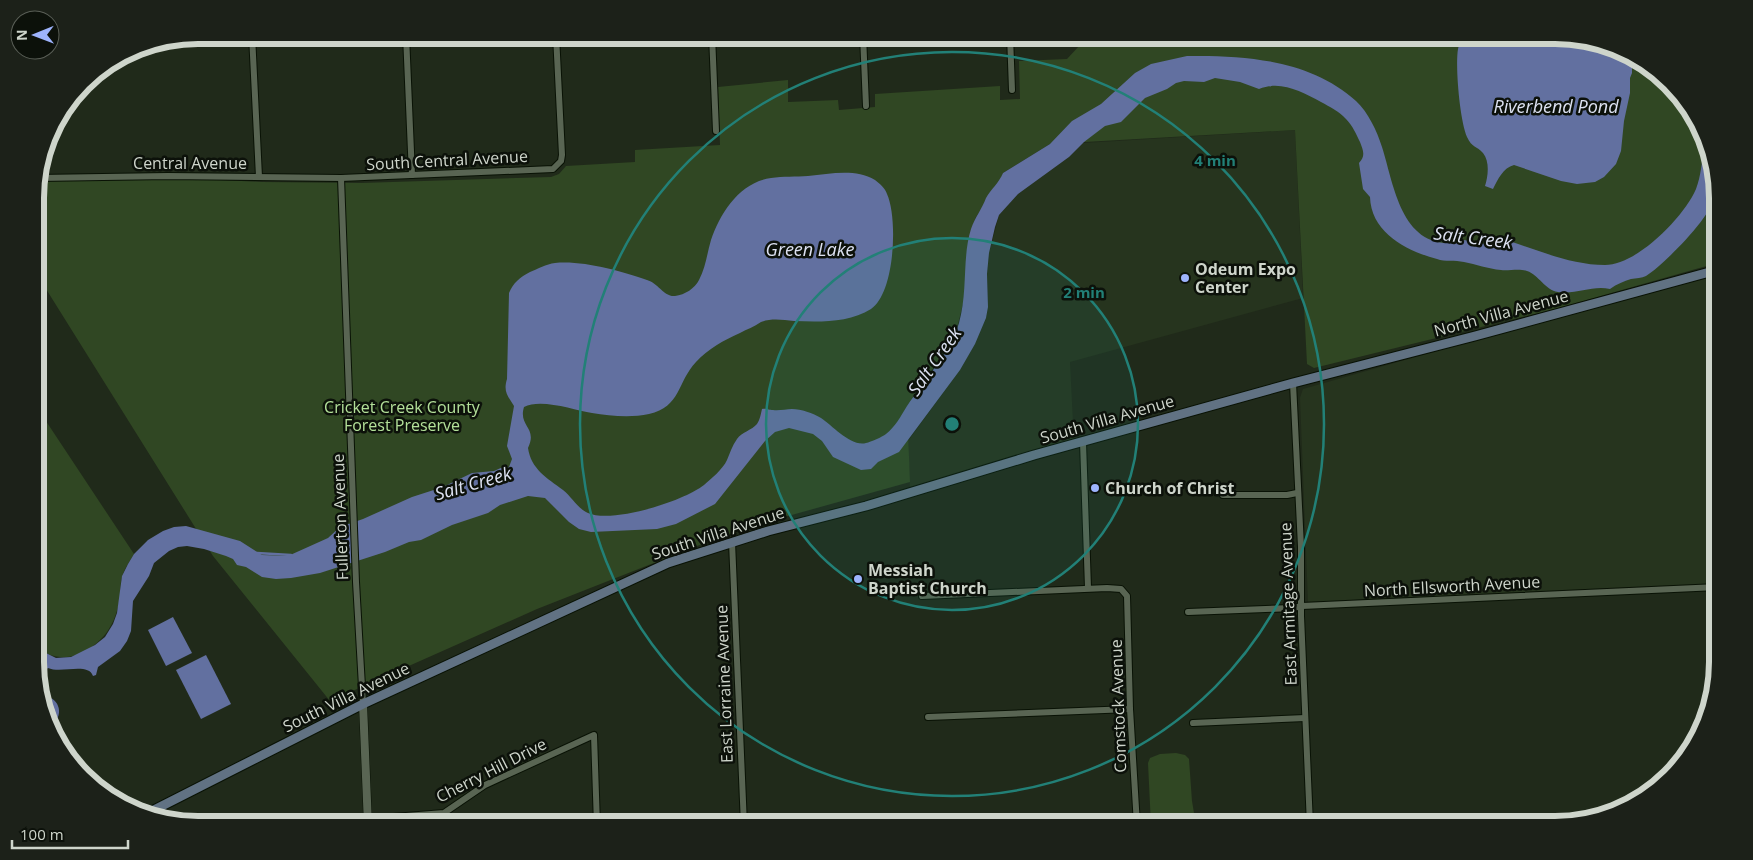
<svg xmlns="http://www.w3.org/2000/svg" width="1753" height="860" font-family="'Open Sans',sans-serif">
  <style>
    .built { fill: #26341e }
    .green { fill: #304723 }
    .water { fill: #6270a0 }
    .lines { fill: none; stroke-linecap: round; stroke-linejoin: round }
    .stream { stroke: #6270a0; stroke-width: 2.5 }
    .minor-casing { stroke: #091205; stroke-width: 8 }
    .tertiary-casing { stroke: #091205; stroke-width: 9 }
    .secondary-casing { stroke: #091205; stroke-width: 11 }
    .minor { stroke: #596553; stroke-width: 6 }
    .tertiary { stroke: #596553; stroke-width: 8 }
    .secondary { stroke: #617283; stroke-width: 9 }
    .ring { fill: none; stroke: #228077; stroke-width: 2.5 }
    .poi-dot { fill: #9eb4fd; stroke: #0c110a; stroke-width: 2 }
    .labels { text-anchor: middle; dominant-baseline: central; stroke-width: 5; stroke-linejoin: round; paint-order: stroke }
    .street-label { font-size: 16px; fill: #ced5cb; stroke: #0c110a }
    .poi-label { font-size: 16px; font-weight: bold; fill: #ced5cb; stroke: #0c110a; text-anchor: start }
    .park-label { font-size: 16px; fill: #b3e099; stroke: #0c110a }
    .water-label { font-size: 18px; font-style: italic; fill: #dde2f2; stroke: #0c110a }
    .rim { fill: none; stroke: #ced5cb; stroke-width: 6 }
    .centre { fill: #228077; stroke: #0c110a; stroke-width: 2.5 }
    .ring-label { font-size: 15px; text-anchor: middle; font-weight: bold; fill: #228077; stroke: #0c110a; stroke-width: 5; stroke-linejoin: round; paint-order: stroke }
  </style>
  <rect width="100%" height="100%" fill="#202a1a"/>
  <g class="built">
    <polygon points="1295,130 1303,298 1070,362 1074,443 910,491 908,441 960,370 975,344 986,318 988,307 987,274 989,253 996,227 999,215 1018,194 1069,157 1083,143"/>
    <polygon points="1717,271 1718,584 1308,602 1300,398 1303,389"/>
  </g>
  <g class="green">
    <polygon points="1080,35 1555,35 1627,52 1684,99 1717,177 1717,263 1555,309 1314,368 1307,364 1295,130 1050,144 1003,173 1000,181 987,198 985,204 976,217 971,231 967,252 965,296 958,324 948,347 907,406 910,482 763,523 697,546 537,609 330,701 213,556 36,273 35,187 37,179 201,179 262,182 361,183 551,177 559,174 566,166 635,162 635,150 720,145 718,87 788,80 788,102 838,100 839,110 875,107 875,94 1000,86 1000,100 1020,99 1019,61 1067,59 1080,45"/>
    <path d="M36 406 134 554C130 561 124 569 122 577 120 584 121 590 120 597 116 624 103 645 76 655 62 660 49 656 36 648Z"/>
    <polygon points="1176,753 1185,755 1189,759 1192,801 1196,825 1151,825 1148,763 1150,758 1160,754"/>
  </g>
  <g class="water">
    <path d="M1464 35H1555L1627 52 1632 56V73L1630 78V93L1624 121 1621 151 1616 164 1604 177 1595 182 1577 184 1561 181 1514 165C1503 168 1498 179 1493 189L1485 186C1488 176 1490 162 1483 153 1477 146 1472 148 1467 137 1460 121 1455 67 1458 49 1459 44 1461 39 1464 35Z"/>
    <path d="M1187 56C1245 55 1311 60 1356 101 1368 112 1377 131 1382 147 1393 181 1400 242 1447 243L1451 240H1462L1475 241 1488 245 1502 240 1509 241C1540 251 1572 265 1605 265 1637 265 1684 217 1696 189 1701 176 1702 161 1704 148 1710 162 1719 176 1717 192 1714 214 1665 264 1646 276 1642 278 1636 278 1631 279 1624 281 1617 284 1610 289 1592 285 1576 295 1558 292 1545 290 1539 275 1527 271 1519 268 1509 271 1501 270 1488 269 1476 264 1464 262 1455 260 1445 262 1437 259 1407 251 1371 233 1370 197L1363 189 1359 163C1366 156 1363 150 1360 142 1356 134 1353 126 1346 119 1339 111 1330 107 1321 102 1302 92 1281 80 1259 89L1240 82 1215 78 1204 82 1184 81 1176 83 1167 89 1145 98 1121 122 1105 126 1084 142 1069 157 1018 194 999 215 995 227 989 253 987 274 988 307 986 318 975 344 960 370 899 452 878 462 871 469 861 470 833 457 822 441 813 434 789 428 775 432 765 441 715 504 676 524 657 529 591 532 579 529 569 522 545 498 528 496 500 505 488 513 452 525 421 540 409 542 385 552 320 573 291 578 276 579 262 577 246 567 237 565 233 559 226 556 204 549 187 546 178 547 169 551 154 563 149 576 133 601 131 631 127 641 120 651 98 667 96 675 93 676C88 662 61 674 48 668L40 675 36 674V648L56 658 71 657 95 645 105 637 113 624 117 613 122 576 128 564 134 554 148 540 163 531 174 527 186 526 240 541 262 555 288 556 328 538 340 527 363 519 412 497 443 487 472 473 494 471 503 467 506 468 509 467 512 459 507 446 514 406C508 396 503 392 507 379L509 293C513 283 520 277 530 272 538 269 546 264 555 263 581 260 622 271 647 280 658 283 664 297 675 296 685 295 695 288 699 280 706 267 707 253 711 240 720 213 740 182 771 178 783 176 796 177 808 176 830 174 855 168 875 180 880 184 885 188 887 194 898 218 895 293 871 309 849 323 819 322 794 321 783 320 772 318 761 322 754 327 747 329 740 333 724 340 708 349 696 362 677 382 681 407 649 414 631 418 610 416 592 413 574 410 541 398 524 407 518 427 538 427 528 448 531 469 547 478 563 490 572 497 577 508 588 513 612 524 684 501 704 485 711 479 723 469 727 460 730 453 732 446 737 439 742 432 752 430 757 424 760 420 761 413 762 409 768 408 768 410 773 410 779 411 786 409 792 409 801 409 813 413 821 418 833 426 851 447 866 443 871 442 882 437 886 434 895 427 901 416 907 406 924 381 950 352 959 323 968 291 962 257 971 229 975 217 982 209 986 198 991 189 999 183 1003 173L1050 144 1072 121 1101 104 1135 73 1151 64Z"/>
    <polygon points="173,617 192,653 166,666 148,630"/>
    <polygon points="206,655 231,704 201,719 176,670"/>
    <path d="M42 696C58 696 65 713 53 724Z"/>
  </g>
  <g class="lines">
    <polyline class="stream" points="257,553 291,555"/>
    <g class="minor-casing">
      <g id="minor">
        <polyline points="252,35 259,177"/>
        <polyline points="406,35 412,175"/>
        <polyline points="712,35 716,131"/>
        <polyline points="863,35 866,106"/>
        <polyline points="1010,35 1012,90"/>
        <polyline points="38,178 168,176 341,178 553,169 561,161 562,155 556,35"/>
        <polyline points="341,178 356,582 363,704"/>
        <polyline points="1293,383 1301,547 1301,616 1310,825"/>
        <polyline points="1083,442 1088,588"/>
        <polyline points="1223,495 1287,495 1297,493"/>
        <polyline points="732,542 744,825"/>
        <polyline points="922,596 1107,588 1121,589 1127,596 1130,709 1137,825"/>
        <polyline points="1188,612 1293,608 1302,606 1718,587"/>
        <polyline points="928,717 1130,709"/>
        <polyline points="1193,723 1305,718"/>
        <polyline points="368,819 444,813 485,785 594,735 597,825"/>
        <polyline points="1413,825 1591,816"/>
      </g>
    </g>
    <g class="tertiary-casing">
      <polyline id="tertiary" points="363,704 368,825"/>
    </g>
    <g class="secondary-casing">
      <polyline id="secondary" points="148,813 363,704 668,563 768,531 866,506 1034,455 1293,383 1475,336 1717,270"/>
    </g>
    <use href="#minor" class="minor"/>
    <use href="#tertiary" class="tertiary"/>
    <use href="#secondary" class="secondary"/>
  </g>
  <circle cx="952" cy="424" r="186" fill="#228077" fill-opacity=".12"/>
  <g class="ring">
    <circle cx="952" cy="424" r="186"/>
    <circle cx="952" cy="424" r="372"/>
  </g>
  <g class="poi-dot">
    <circle cx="1185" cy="278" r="5"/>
    <circle cx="1095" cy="488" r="5"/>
    <circle cx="858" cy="579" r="5"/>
  </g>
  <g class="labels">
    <g class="street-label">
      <text transform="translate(447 160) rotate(-3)">South Central Avenue</text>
      <text x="190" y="163">Central Avenue</text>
      <text transform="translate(1501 313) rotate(-15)">North Villa Avenue</text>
      <text transform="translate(1107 419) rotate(-16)">South Villa Avenue</text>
      <text transform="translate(340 517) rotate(-92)">Fullerton Avenue</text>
      <text transform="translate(718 533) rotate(-18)">South Villa Avenue</text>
      <text transform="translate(1452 586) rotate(-3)">North Ellsworth Avenue</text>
      <text transform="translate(1288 604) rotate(-92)">East Armitage Avenue</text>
      <text transform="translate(724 684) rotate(-92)">East Lorraine Avenue</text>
      <text transform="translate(346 697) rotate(-26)">South Villa Avenue</text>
      <text transform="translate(1118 706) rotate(-92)">Comstock Avenue</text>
      <text transform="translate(491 770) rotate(-27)">Cherry Hill Drive</text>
    </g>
    <g class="poi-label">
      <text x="1195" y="269">Odeum Expo<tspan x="1195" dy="18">Center</tspan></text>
      <text x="1105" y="488">Church of Christ</text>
      <text x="868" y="570">Messiah<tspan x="868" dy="18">Baptist Church</tspan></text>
    </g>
    <g class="park-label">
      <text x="402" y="407">Cricket Creek County<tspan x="402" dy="18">Forest Preserve</tspan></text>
    </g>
    <g class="water-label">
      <text x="1556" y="106">Riverbend Pond</text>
      <text transform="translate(1473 237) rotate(7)">Salt Creek</text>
      <text x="810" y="249">Green Lake</text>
      <text transform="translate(934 361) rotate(-55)">Salt Creek</text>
      <text transform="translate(473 483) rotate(-16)">Salt Creek</text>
    </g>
  </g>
  <path d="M0 0H1753V860H0ZM198 44H1555A154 154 0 0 1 1709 198V662A154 154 0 0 1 1555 816H198A154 154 0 0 1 44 662V198A154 154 0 0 1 198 44Z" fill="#1c2119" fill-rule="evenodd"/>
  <path class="rim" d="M198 44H1555A154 154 0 0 1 1709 198V662A154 154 0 0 1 1555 816H198A154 154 0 0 1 44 662V198A154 154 0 0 1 198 44Z"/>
  <circle cx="952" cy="424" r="8" class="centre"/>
  <g class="ring-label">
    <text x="1215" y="166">4 min</text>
    <text x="1084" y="298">2 min</text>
  </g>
  <g transform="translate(35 35) rotate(269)"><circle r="24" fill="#0c110a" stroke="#5a5f57"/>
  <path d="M0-4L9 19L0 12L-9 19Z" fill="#9eb4fd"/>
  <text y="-8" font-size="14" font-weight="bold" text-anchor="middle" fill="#ced5cb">N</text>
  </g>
  <path d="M12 840v8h116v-8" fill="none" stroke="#ced5cb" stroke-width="2.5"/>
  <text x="20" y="840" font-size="15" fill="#ced5cb" stroke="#0c110a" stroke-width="4" paint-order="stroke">100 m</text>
</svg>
